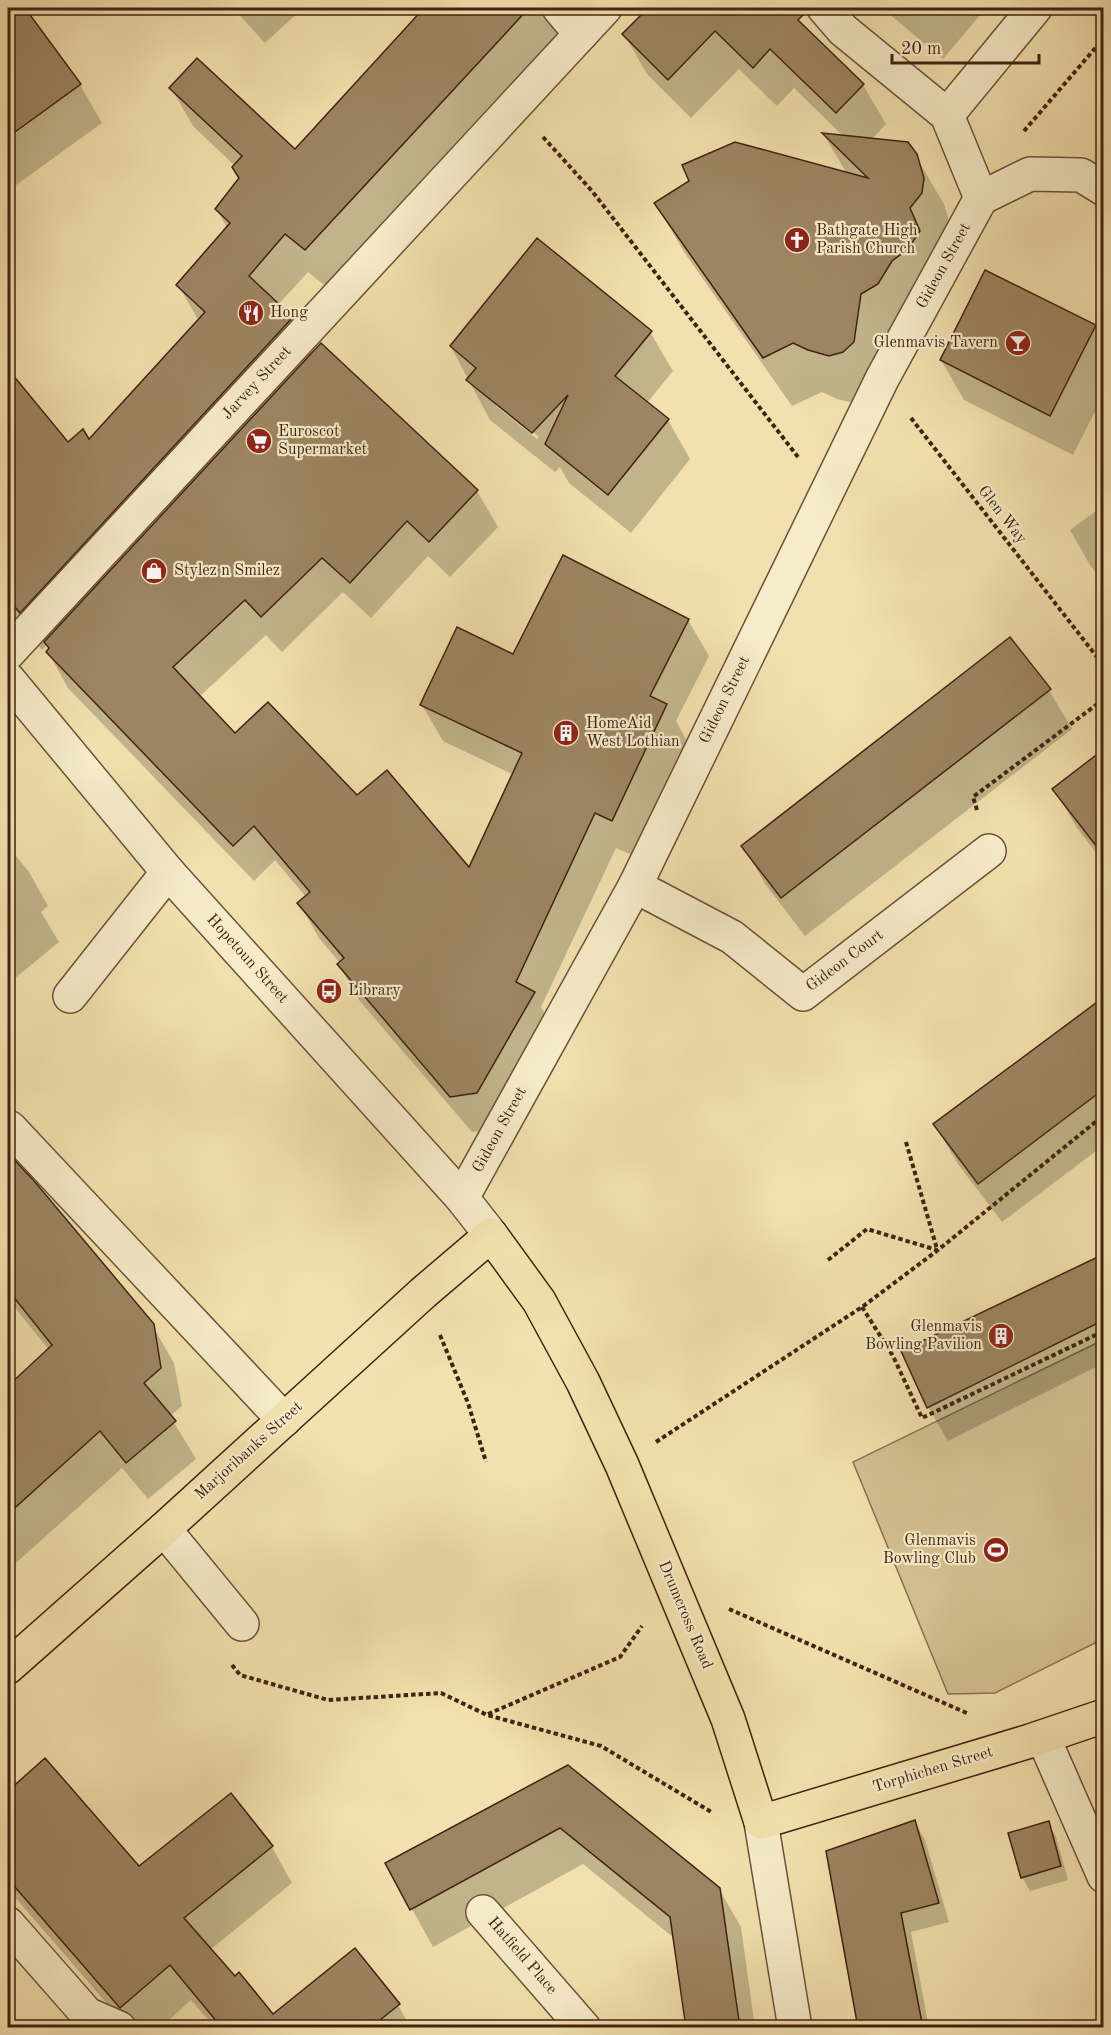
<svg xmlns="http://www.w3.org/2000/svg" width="1111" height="2035" font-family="'Old Standard TT',serif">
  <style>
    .green { fill: #d4c193; stroke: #8a7252; stroke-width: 1.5 }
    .shadow { fill: #0003; fill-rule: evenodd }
    .building { fill: #9d8563; stroke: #402212; stroke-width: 1.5 }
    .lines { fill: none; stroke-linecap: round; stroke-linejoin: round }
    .minor-casing { stroke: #6c5239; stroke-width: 36 }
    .major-casing { stroke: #402212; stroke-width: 36 }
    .path { stroke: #402212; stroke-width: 4; stroke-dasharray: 4.5 3; stroke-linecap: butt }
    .minor { stroke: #f7ecca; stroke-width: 33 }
    .major { stroke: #f2e1ae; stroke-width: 33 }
    .labels { text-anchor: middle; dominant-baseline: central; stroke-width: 4.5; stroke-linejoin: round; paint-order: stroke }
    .poi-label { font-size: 16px; fill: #402212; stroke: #f7ecca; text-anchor: start }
    .street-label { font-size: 16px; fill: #402212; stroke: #f7ecca }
  </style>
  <rect width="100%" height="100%" fill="#f2e1ae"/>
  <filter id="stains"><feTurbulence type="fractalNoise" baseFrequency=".00333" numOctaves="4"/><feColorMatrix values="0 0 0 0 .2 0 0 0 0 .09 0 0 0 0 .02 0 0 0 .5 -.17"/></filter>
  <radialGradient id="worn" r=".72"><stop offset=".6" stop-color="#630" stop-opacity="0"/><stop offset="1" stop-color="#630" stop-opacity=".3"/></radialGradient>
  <polygon class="green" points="1103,1340 1103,1639 995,1693 948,1694 853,1462"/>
  <g class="shadow">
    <polygon points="8,8 24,8 80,85 102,123 8,191"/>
    <polygon points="233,8 303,8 265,43"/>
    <polygon points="426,8 585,8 328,288 308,272 278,305 292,318 313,354 321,345 477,491 498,527 450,577 428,556 371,618 343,592 282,652 266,635 199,697 235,735 357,798 469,870 514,775 443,741 422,705 513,655 688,620 709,656 676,721 687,741 632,855 616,848 541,1007 554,1029 498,1128 472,1132 359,1000 339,964 340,963 319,938 299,903 306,897 275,860 254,881 68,688 48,652 50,650 47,645 42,650 8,609 8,372 68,445 89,441 199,321 178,285 227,228 217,209 240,178 235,166 193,126 171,88 295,151"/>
    <polygon points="650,8 783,8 863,85 886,124 871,140 915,155 944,204 951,228 857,404 837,399 822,392 792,406 684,252 656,204 847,174 824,135 844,137 794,88 777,106 739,69 691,118 647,74 624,34"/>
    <polygon points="882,8 986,8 943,59"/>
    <polygon points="1095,327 1104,342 1104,394 1073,455 964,400 941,360"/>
    <path d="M650 332 673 371 647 403 668 420 690 459 631 533 569 483 560 467 555 472 490 420 451 347ZM494 401 539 437 537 439 497 407Z"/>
    <polygon points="1104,505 1104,583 1090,565 1070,530"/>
    <polygon points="1049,690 1072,729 805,936 766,885 743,846"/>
    <polygon points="1104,780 1104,863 1077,828 1054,789"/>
    <polygon points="8,846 29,872 48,906 41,912 59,942 8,984"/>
    <polygon points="1104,999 1104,1145 1002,1222 958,1164 935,1125"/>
    <polygon points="8,1155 34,1183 152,1325 174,1363 182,1406 170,1416 196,1459 148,1499 122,1468 8,1570 8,1388 49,1350 8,1299"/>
    <polygon points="1104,1259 1104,1363 948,1441 928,1407"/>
    <polygon points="44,1760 139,1869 272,1847 292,1883 210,1950 273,2017 398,2005 411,2028 215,2028 191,2000 160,2028 128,2028 8,1889 8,1793"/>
    <polygon points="568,1767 719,1889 741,1927 755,2028 687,2028 674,1938 583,1864 433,1947 387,1864"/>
    <polygon points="915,1822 925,1840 949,1922 911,1932 929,2028 860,2028"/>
    <polygon points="1048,1823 1056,1837 1068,1880 1030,1891 1022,1877"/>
  </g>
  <g class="building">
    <polygon points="8,8 25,8 81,84 8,137"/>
    <polygon points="424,8 529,8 305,250 285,234 249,276 293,317 20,613 8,599 8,369 68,442 83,429 89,439 205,312 176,285 230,223 215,209 239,178 232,167 242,156 169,88 197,58 295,149"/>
    <polygon points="648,8 806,8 806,12 798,20 864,84 836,113 770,49 753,68 715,31 668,80 622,34"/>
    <polygon points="822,133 908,142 917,154 924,178 922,193 910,208 920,231 908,249 892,261 878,284 861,294 854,342 843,352 829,356 808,350 793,343 763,358 654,203 689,181 682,165 735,142 868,178"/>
    <polygon points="537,238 652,331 615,376 669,419 608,495 545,444 568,395 532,433 466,380 476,368 450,346"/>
    <polygon points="985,270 1096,325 1050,416 940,360"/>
    <polygon points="321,343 478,490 429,542 407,521 350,583 322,558 261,617 245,600 173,667 235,733 268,702 357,795 387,770 469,867 522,753 420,705 457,627 513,654 563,555 689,619 650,696 667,704 612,821 595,813 516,982 535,992 477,1093 450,1097 337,964 344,958 297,903 310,892 254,826 233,846 46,652 49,648 44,642"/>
    <polygon points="1010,637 1051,689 781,898 741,846"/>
    <polygon points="1104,749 1104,856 1052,789"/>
    <polygon points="1104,997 1104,1089 978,1184 933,1124"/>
    <polygon points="8,1153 35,1182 154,1324 161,1368 144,1383 176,1421 126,1463 100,1431 8,1514 8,1386 52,1345 8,1290"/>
    <polygon points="1104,1254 1104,1320 927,1408 901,1351"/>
    <polygon points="45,1758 139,1866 231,1793 273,1846 184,1918 235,1976 239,1972 273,2014 355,1948 400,2004 370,2028 222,2028 170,1965 120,2008 8,1879 8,1791"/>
    <polygon points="568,1765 720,1888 740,2028 686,2028 670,1917 560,1828 410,1910 385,1863"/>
    <polygon points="915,1820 939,1903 901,1913 923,2028 858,2028 826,1851"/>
    <polygon points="1049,1821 1061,1866 1021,1878 1008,1833"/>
  </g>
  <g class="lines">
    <g class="minor-casing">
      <g id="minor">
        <polyline points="559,8 581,34"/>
        <polyline points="824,8 843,30 947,115 981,198"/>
        <polyline points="947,115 1035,8"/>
        <polyline points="981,198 1030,174 1081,175 1104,189"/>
        <polyline points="8,653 605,8"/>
        <polyline points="8,679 168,872 462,1198 491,1235"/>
        <polyline points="635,886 732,937 803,994 989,851"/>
        <polyline points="70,996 168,872"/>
        <polyline points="8,1127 10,1128 284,1420"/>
        <polyline points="462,1198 635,886 882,379 981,198"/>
        <polyline points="164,1529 242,1624"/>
        <polyline points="1043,1737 1104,1876"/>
        <polyline points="761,1822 795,2028"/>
        <polyline points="483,1912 584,2028"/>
        <polyline points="8,1924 87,2014 119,2028"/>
      </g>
    </g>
    <g class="major-casing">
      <polyline id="major" points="8,1667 164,1529 423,1293 491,1235 539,1301 583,1382 622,1465 728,1719 761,1822 1030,1741 1104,1716"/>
    </g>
    <g class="path">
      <polyline points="1024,131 1104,38"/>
      <polyline points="543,137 592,191 798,457"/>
      <polyline points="911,418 1104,666"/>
      <polyline points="977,810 973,797 1104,699"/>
      <polyline points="906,1142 937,1249"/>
      <polyline points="828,1260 867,1229 937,1250"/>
      <polyline points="862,1307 893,1356 922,1418 1104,1331"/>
      <polyline points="440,1335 468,1403 486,1462"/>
      <polyline points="656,1442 862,1307 938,1250 1104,1115"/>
      <polyline points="729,1609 969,1714"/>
      <polyline points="232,1665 240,1675 328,1700 441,1693 487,1715 601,1746 713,1813"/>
      <polyline points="488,1714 620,1657 642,1626"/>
    </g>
    <use href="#minor" class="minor"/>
    <use href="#major" class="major"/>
  </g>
  <defs>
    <g id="church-disc" transform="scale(1.35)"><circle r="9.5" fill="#8f2418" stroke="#f7ecca"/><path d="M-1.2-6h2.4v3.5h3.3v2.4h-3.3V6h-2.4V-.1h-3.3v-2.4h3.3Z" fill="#fff"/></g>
    <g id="restaurant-disc" transform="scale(1.35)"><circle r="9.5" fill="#8f2418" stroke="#f7ecca"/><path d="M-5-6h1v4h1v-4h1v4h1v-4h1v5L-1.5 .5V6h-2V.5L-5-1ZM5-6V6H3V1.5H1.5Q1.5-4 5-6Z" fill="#fff"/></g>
    <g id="bar-disc" transform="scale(1.35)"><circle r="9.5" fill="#8f2418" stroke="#f7ecca"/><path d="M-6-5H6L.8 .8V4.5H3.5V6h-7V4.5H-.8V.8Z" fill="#fff"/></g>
    <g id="supermarket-disc" transform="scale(1.35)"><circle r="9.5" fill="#8f2418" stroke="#f7ecca"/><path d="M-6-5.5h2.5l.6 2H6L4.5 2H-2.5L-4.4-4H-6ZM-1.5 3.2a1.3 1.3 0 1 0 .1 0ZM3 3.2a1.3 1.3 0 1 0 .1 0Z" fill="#fff"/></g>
    <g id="shop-disc" transform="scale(1.35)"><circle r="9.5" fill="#8f2418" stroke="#f7ecca"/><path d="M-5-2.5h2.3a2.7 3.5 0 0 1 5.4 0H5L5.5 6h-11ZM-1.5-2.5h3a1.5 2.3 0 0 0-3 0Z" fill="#fff"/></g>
    <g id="building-disc" transform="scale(1.35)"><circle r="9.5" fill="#8f2418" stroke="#f7ecca"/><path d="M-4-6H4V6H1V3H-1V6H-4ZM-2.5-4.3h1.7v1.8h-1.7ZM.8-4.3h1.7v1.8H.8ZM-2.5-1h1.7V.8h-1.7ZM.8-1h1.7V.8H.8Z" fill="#fff"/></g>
    <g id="bus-disc" transform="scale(1.35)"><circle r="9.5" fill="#8f2418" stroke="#f7ecca"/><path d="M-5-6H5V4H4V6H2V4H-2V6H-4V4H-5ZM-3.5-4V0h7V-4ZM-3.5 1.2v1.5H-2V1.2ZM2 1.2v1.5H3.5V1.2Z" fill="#fff"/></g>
    <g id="stadium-disc" transform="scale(1.35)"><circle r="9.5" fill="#8f2418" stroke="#f7ecca"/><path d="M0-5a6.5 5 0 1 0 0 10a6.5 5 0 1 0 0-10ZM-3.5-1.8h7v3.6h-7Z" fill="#fff"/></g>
  </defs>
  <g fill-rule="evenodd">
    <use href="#church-disc" x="797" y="240"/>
    <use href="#restaurant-disc" x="251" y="313"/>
    <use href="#bar-disc" x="1018" y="343"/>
    <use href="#supermarket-disc" x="259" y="441"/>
    <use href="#shop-disc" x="154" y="571"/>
    <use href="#building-disc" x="566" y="733"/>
    <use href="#bus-disc" x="329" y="991"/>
    <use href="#building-disc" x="1001" y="1336"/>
    <use href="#stadium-disc" x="996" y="1550"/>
  </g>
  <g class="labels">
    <g class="poi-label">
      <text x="816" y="231">Bathgate High<tspan x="816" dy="18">Parish Church</tspan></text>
      <text x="270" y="313">Hong</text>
      <text x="998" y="343" text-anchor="end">Glenmavis Tavern</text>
      <text x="278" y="432">Euroscot<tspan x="278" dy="18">Supermarket</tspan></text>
      <text x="174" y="571">Stylez n Smilez</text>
      <text x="586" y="724">HomeAid<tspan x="586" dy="18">West Lothian</tspan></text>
      <text x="348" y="991">Library</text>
      <text x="982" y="1327" text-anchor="end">Glenmavis<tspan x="982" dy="18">Bowling Pavilion</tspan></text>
      <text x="976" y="1541" text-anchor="end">Glenmavis<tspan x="976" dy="18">Bowling Club</tspan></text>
    </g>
    <g class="street-label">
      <text transform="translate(944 266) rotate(-61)">Gideon Street</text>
      <text transform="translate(257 383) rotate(-47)">Jarvey Street</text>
      <text transform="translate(1002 515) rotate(52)">Glen Way</text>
      <text transform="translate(725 700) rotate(-64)">Gideon Street</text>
      <text transform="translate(247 959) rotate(48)">Hopetoun Street</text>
      <text transform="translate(845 961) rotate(-37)">Gideon Court</text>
      <text transform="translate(500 1130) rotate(-61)">Gideon Street</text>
      <text transform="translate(249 1451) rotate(-42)">Marjoribanks Street</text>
      <text transform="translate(685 1615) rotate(67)">Drumcross Road</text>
      <text transform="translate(933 1770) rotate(-17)">Torphichen Street</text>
      <text transform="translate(522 1956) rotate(49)">Hatfield Place</text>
    </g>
  </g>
  <rect width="1111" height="2035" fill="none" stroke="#f2e1ae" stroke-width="30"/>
  <rect x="9" y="9" width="1093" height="2017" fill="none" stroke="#402212" stroke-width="3"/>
  <rect x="15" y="15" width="1081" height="2005" fill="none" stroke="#402212" stroke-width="1.5"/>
  <path d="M892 54v9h147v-9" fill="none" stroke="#402212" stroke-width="3"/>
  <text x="901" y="54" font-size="18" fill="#402212" stroke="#f7ecca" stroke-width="4.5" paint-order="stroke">20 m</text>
  <rect width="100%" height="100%" filter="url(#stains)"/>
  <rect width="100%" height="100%" fill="url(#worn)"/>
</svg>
